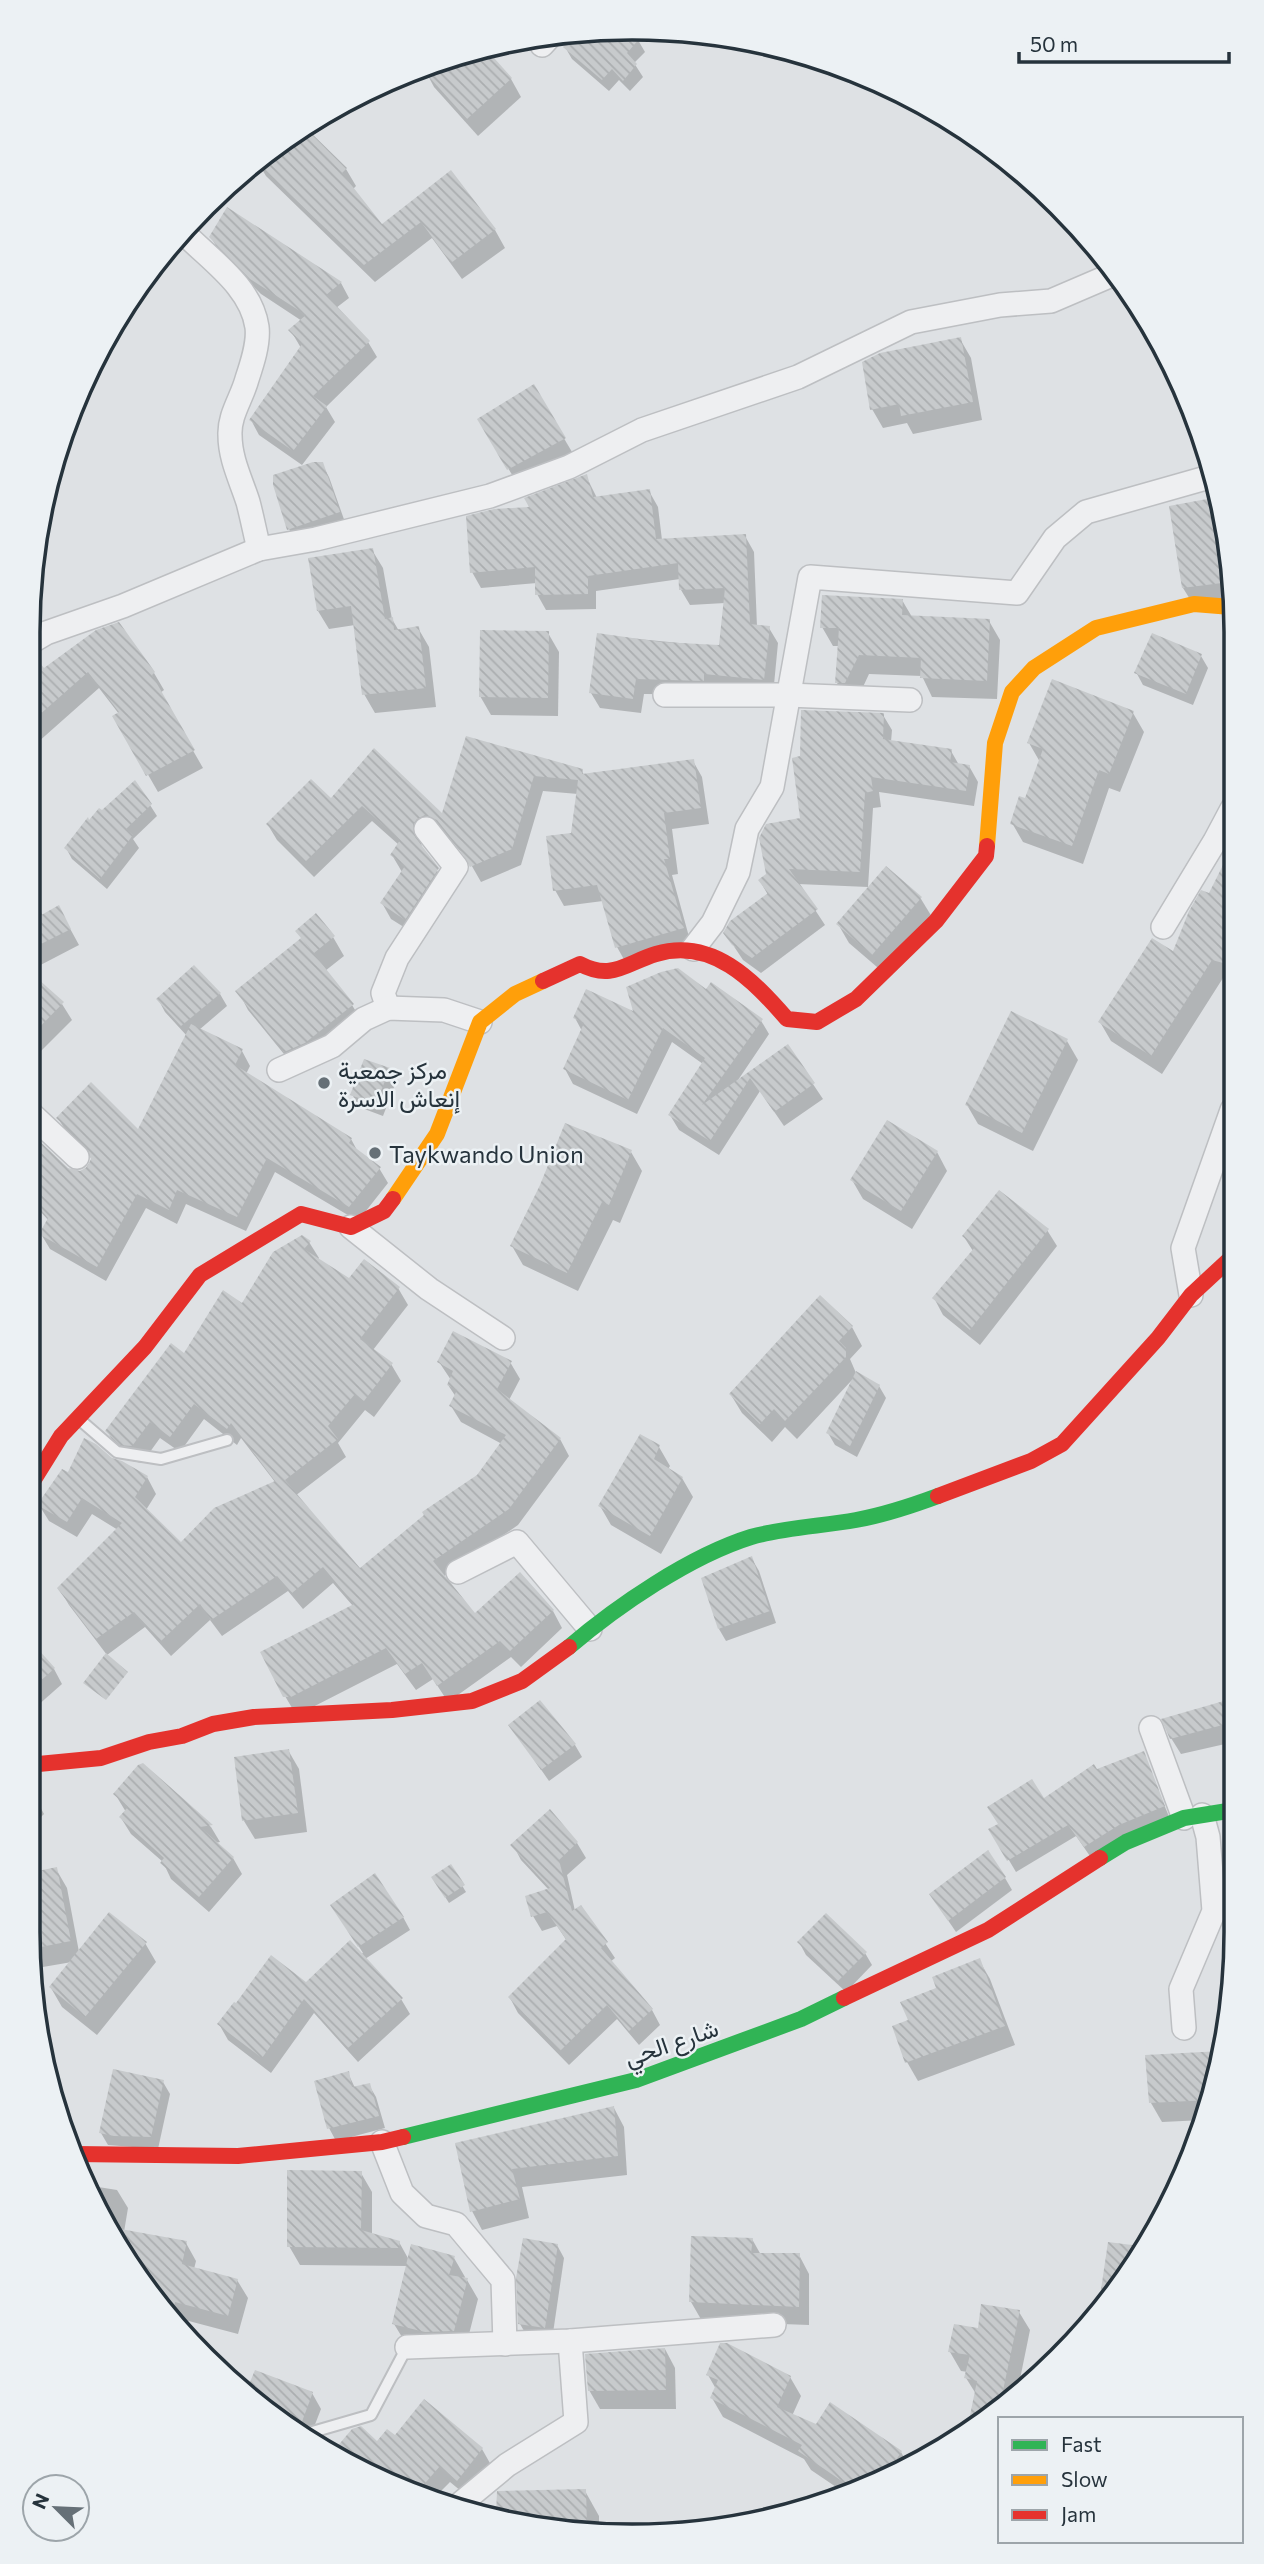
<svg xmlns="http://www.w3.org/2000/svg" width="1264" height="2564" font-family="Commissioner,Vazirmatn,sans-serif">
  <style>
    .shadow { fill: #0003 }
    .building { fill: url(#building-back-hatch) }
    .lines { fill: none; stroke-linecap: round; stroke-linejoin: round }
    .lane-casing { stroke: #bdbfc2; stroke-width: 14 }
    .street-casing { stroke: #bdbfc2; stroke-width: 26 }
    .lane { stroke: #eeeff1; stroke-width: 10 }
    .street { stroke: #eeeff1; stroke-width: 23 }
    .fast { stroke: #30b455; stroke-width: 16 }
    .slow { stroke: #ff9f0a; stroke-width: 16 }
    .jam { stroke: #e5322d; stroke-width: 16 }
    .poi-dot { fill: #667077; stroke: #ecf1f4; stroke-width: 2.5 }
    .labels { text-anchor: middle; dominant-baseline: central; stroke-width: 5; stroke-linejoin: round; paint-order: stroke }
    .poi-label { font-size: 24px; fill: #26333c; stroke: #ecf1f4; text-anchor: start }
    .street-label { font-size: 24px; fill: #26333c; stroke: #ecf1f4 }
    .rim { fill: none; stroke: #26333c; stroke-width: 3.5 }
  </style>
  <defs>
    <pattern id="building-back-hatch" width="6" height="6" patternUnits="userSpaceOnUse" patternTransform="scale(1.75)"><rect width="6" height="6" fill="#c7cacc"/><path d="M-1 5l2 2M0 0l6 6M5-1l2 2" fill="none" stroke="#abaeb0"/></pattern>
  </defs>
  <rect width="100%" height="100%" fill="#dee1e4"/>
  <g class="shadow">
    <polygon points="638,40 645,52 634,63 643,77 630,91 619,80 609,91 572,59 565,47"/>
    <polygon points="484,49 511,79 521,97 478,136 434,87 424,68 437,60"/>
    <polygon points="304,128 346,169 356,186 353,189 382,226 450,172 495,230 505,248 462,279 432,238 375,282 266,176 257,161"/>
    <polygon points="228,210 341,283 349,298 336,308 368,342 377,357 326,407 335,422 302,465 259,435 251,420 301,348 291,331 302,321 261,294 220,253 211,237"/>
    <polygon points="960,339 971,358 982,420 913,434 907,423 883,428 872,409"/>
    <polygon points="533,386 575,457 520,488 479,420"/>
    <polygon points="61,442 67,453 52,467"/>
    <polygon points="322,464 329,477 346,525 296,541 289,529"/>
    <polygon points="586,476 597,498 649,491 658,507 662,540 745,536 754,552 757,627 769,628 778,643 773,695 644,694 641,713 600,708 591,693 598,635 720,647 725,603 690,605 681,590 680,579 596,591 596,609 546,610 537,594 537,583 481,588 472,572 532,508"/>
    <polygon points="1218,498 1231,554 1231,599 1193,604 1183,588"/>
    <polygon points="372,550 383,568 392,619 399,631 418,628 429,647 436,707 375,713 364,694 355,625 329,629 318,611"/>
    <polygon points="902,600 912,617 989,621 1000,640 997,699 932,697 922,676 869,674 856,702 848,701 837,683 839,646 833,646 822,627"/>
    <polygon points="548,633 559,652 558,716 491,715 480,696"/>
    <polygon points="1201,656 1208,668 1193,705 1143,685 1136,672"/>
    <polygon points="29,663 44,670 154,673 164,690 160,693 203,768 158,792 115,717 119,714 99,688 37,743 29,733"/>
    <polygon points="1133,713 1144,732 1120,792 1109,788 1083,864 1023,842 1012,823 1026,800 1040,762 1029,743"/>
    <polygon points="883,715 892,730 891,742 951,751 959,765 969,766 978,782 974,806 879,792 881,807 873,808 868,887 798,884 825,925 761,973 743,960 725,933 768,895 760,881 768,875 802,819 802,758"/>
    <polygon points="467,738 582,771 584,775 693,761 702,777 709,824 672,829 678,874 672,875 691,944 626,963 617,947 603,901 564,906 555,890 573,835 578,794 543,791 521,865 481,882 469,861 447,836 435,830 426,834 421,841 422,849 447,885 415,934 391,919 382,903 402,872 392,855 399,845 372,821 314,877 277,840 268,825 331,801 443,816"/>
    <polygon points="150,805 157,816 133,839 139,848 107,889 72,859 66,848"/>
    <polygon points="1232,851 1232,981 1223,978 1162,1074 1111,1041 1100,1022 1174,954 1210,895"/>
    <polygon points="887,869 921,899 932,917 884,973 849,943 838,924"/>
    <polygon points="29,889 43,916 67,923 79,945 29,971"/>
    <polygon points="297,931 333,937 344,956 325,971 352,1005 363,1023 297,1070 248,1010 238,991 302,939"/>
    <polygon points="29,974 62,1004 72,1020 29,1063"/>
    <polygon points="707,991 760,1019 769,1034 736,1083 788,1047 823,1099 784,1126 760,1091 719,1155 679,1130 670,1115 703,1064 672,1042 637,1114 573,1084 565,1069 582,1031 575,1018 636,1015"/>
    <polygon points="220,994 227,1006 199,1030 242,1051 250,1066 246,1074 351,1139 358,1152 379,1168 388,1183 358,1221 275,1172 246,1231 186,1204 177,1224 146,1208 106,1281 50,1249 41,1234 49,1221 29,1199 29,1133 66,1169 83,1172 92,1159 67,1133 58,1118 138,1132 187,1036 165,1012 158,999"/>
    <polygon points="1067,1041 1078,1060 1033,1151 978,1124 967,1105"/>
    <polygon points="388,1069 396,1082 383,1116 359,1107 352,1094"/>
    <polygon points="631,1152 642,1171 620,1223 613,1220 578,1291 523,1265 512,1246"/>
    <polygon points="937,1152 947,1171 912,1229 863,1199 852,1180"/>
    <polygon points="1047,1230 1057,1246 980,1345 943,1315 934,1298 973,1251 964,1237"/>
    <polygon points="309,1242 319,1258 318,1260 350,1281 398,1288 408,1305 373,1350 391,1364 401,1381 374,1417 365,1410 338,1443 346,1457 295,1496 360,1570 478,1476 502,1444 461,1422 451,1406 456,1397 448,1385 451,1380 439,1362 510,1362 520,1379 509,1400 560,1439 569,1456 518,1525 443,1577 475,1615 520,1574 553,1611 562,1628 521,1667 511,1657 448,1702 433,1679 416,1690 397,1664 301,1713 295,1713 285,1696 353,1606 333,1583 303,1609 288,1591 222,1636 210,1620 171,1656 145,1627 107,1655 69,1605 59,1588 118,1530 92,1514 77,1537 49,1521 39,1505 69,1475 112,1460 147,1477 156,1494 146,1510 181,1544 275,1482 241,1438 237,1445 204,1419 180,1452 160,1438 142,1463 132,1461 117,1448 107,1431 185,1355 243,1305"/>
    <polygon points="852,1327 862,1346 850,1359 856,1373 879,1386 886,1398 857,1457 835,1445 828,1433 852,1380 797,1439 785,1427 772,1442 742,1413 731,1395"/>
    <polygon points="659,1447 670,1466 668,1469 682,1478 693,1497 661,1554 611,1525 600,1506"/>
    <polygon points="752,1559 759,1571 776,1623 726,1641 719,1629"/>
    <polygon points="28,1640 54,1669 62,1684 28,1714"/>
    <polygon points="1234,1687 1234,1742 1181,1754 1171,1738 1232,1701 1228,1689"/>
    <polygon points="510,1725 575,1745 582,1757 549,1781"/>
    <polygon points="288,1750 299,1769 307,1832 255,1839 244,1821"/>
    <polygon points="1143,1754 1170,1819 1092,1859 1076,1836 1016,1872 991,1830 1097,1772"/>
    <polygon points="143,1765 211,1827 220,1842 215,1843 233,1858 242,1874 209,1912 171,1879 163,1862 131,1834 121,1818 126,1812 115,1794"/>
    <polygon points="28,1793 37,1801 44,1814 28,1830"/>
    <polygon points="550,1811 577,1843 586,1858 567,1875 575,1911 581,1907 615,1958 610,1962 652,2010 660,2025 639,2045 617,2019 569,2065 518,2013 510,1998 567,1941 557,1926 542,1931 533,1916 527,1897 549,1890 521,1860 513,1845"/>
    <polygon points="450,1866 466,1892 449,1903 433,1878"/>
    <polygon points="56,1869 67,1888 79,1952 145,1943 156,1962 97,2035 62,2007 51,1988 72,1962 37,1968 33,1961 28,1932"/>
    <polygon points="1005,1878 1012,1890 956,1932 939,1907"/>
    <polygon points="340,1917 403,1917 410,1930 365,1959 401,1999 410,2014 358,2062 314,2013 271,2073 228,2040 219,2024 306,1984 363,1953"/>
    <polygon points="799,1942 865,1953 872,1965 846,1992 806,1955"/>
    <polygon points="979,1960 990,1979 1015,2045 918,2081 907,2062 911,2021 938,1989"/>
    <polygon points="1147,2057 1216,2088 1204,2120 1162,2122 1151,2103"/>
    <polygon points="348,2073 355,2088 369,2085 376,2097 385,2128 336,2141 329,2128"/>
    <polygon points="163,2082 170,2094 158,2149 108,2145 101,2133"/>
    <polygon points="614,2108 624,2127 627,2175 522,2187 529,2218 482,2230 472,2211 457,2145"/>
    <polygon points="361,2173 372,2192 372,2235 399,2242 409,2260 454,2258 465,2277 464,2279 467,2280 478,2299 465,2350 405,2342 394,2324 408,2266 300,2265 289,2246"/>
    <polygon points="92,2186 117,2190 128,2208 124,2232 186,2243 196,2261 194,2269 237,2280 248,2298 238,2334 185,2320 182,2331 153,2300"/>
    <polygon points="752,2239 761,2255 799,2255 809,2274 809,2325 702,2321 691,2302"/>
    <polygon points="557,2245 564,2258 552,2340 527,2336 520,2324"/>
    <polygon points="1019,2312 1030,2330 1018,2389 971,2423 976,2394 966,2378 968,2372 961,2371 950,2352 979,2330"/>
    <polygon points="665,2349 675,2368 676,2409 600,2409 589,2390"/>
    <polygon points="708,2375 790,2377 801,2396 792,2416 816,2426 901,2452 909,2467 899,2474 842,2491 811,2470 804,2459 723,2417 712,2398 716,2389"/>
    <polygon points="228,2381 249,2388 312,2393 321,2409 309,2440"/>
    <polygon points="395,2438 482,2449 491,2465 467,2496 450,2482 437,2495 336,2457"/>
    <polygon points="585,2491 599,2516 599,2527 514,2524 498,2518 499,2493"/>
  </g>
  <g class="building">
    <polygon points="647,30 627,53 637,64 623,81 612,69 602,80 563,47 576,32"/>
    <polygon points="486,49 512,78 467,119 421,68 437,60"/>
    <polygon points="305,127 347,168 342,173 382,224 451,170 496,229 451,263 421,222 364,265 256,162"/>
    <polygon points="227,207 342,282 326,295 370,341 313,396 327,406 293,451 249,420 302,344 288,330 306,315 250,279 209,237"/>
    <polygon points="961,337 973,402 901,416 899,404 870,410 862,362 880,353"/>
    <polygon points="534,384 566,438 507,470 477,419"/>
    <polygon points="313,462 323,462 340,512 287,530 273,485 273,475"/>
    <polygon points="587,474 593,497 650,489 656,539 746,534 750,624 770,626 764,680 704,674 704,681 636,679 633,699 589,693 597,633 661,642 719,645 725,588 679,590 678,563 588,576 588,594 535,595 535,567 470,573 466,516 494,509 529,507 524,498"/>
    <polygon points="1218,497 1227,537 1225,537 1230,582 1182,588 1169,506"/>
    <polygon points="373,548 385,619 393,617 394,630 419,626 426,688 362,695 351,606 317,611 308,558"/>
    <polygon points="822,595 903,599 902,615 990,619 987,681 920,678 921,658 859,655 845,683 835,683 839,628 820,628"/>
    <polygon points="119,622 155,672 152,675 195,750 146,776 112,716 119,712 88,672 29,724 29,657 34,656 44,668 96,630"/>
    <polygon points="480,630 549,631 548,698 479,697"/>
    <polygon points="1152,633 1202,654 1186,694 1134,673"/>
    <polygon points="1052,679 1134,711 1109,774 1099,770 1072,846 1010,824 1019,796 1025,798 1043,749 1027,743"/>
    <polygon points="801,710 884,713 883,739 952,749 950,762 970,765 966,791 871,777 873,791 865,793 860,872 789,869 818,909 752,958 732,945 723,933 730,921 768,893 758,880 766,874 759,838 766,824 800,818 792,758 800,756"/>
    <polygon points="466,736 583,769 582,774 694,759 701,808 664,813 670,859 664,859 684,928 615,948 597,885 553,891 546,836 571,833 578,780 534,776 512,849 470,867 458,846 437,820 425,815 417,819 413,824 415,837 439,868 405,920 380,903 405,866 390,855 400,840 362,806 305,862 266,824 311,779 331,798 374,748 442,813"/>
    <polygon points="135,780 152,804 126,829 133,835 100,879 64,848 88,817 89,820 99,808 102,810"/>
    <polygon points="1232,847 1232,941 1223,963 1212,960 1151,1056 1098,1022 1152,938 1173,951 1189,911 1201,890 1209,893"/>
    <polygon points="886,866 922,897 872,955 836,924"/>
    <polygon points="59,905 71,929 29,950 29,922"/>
    <polygon points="316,913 335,936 314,953 302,939 354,1004 305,1043 284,1052 235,991 301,938 295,931"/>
    <polygon points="194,965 221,993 181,1026 156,999"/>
    <polygon points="678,968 706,989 711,982 763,1019 702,1105 788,1044 815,1083 774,1112 750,1078 710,1141 668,1115 705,1058 663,1028 628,1100 563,1069 584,1023 573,1018 586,989 633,1011 626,987 661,972"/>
    <polygon points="29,971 64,1002 29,1038"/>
    <polygon points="1011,1011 1068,1039 1022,1133 965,1105"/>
    <polygon points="191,1024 243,1049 235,1065 352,1138 349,1143 381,1167 349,1207 267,1158 237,1217 177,1190 169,1210 137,1194 97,1267 39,1234 48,1218 29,1196 29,1131 68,1168 80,1171 87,1167 91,1159 87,1147 56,1118 91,1082 138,1129"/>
    <polygon points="364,1059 390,1068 376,1104 350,1095"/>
    <polygon points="887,1120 938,1151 901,1211 850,1180"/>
    <polygon points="565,1123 632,1150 609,1205 602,1202 567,1273 510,1246 540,1185"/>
    <polygon points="999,1190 1049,1229 970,1330 932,1298 975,1247 962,1236"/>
    <polygon points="302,1235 311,1241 304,1249 349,1278 364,1259 400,1287 360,1339 393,1363 364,1401 355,1394 328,1426 338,1439 285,1480 360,1568 424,1515 422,1512 477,1475 506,1435 449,1406 457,1390 447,1385 453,1371 437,1362 453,1331 512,1361 497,1389 561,1438 509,1509 433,1561 475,1613 520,1572 554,1610 510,1651 500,1641 437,1686 422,1663 405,1674 386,1648 291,1697 283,1697 260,1652 354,1604 323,1567 292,1593 277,1576 211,1620 200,1604 161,1641 134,1612 96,1639 57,1588 122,1523 82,1498 67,1522 37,1505 62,1469 68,1472 84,1438 96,1444 112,1458 122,1461 148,1476 135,1497 181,1542 214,1508 275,1481 231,1423 227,1429 194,1404 170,1437 150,1422 132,1446 120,1445 105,1431 171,1343 184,1353 223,1290 242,1303 273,1252"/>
    <polygon points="820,1295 853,1326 839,1341 846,1348 846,1357 785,1421 774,1409 760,1424 729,1394"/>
    <polygon points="856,1371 880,1385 850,1446 826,1433"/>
    <polygon points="640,1434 660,1445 654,1459 683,1477 650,1536 598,1506"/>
    <polygon points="752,1556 770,1611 718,1629 701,1578"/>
    <polygon points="28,1638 55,1668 28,1692"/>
    <polygon points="106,1653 128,1672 106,1700 83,1683"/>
    <polygon points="1234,1698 1234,1722 1170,1739 1161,1719"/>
    <polygon points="540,1700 576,1744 541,1770 508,1725"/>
    <polygon points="289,1749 298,1813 242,1821 234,1757"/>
    <polygon points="1144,1751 1165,1806 1119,1825 1084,1847 1068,1825 1007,1861 988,1829 998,1824 987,1807 1032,1779 1044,1798 1094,1764 1097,1769"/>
    <polygon points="143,1763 213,1825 200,1827 234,1857 199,1897 160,1863 164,1858 119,1817 128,1807 113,1794 138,1765"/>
    <polygon points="550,1809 578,1842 559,1860 572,1911 581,1905 608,1942 601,1948 653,2009 629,2031 607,2005 560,2051 508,1997 566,1939 547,1912 531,1917 525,1896 550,1888 510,1845"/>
    <polygon points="988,1850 1006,1877 948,1921 929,1894"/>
    <polygon points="451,1864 465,1885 445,1898 431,1877"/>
    <polygon points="57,1867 71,1941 31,1949 28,1932 28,1873"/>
    <polygon points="375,1873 404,1917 358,1947 330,1905"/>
    <polygon points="109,1912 147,1942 85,2017 49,1987"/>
    <polygon points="826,1913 867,1952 838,1981 797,1942"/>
    <polygon points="350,1940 403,1998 348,2048 304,1999 262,2058 217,2024 234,2002 236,2003 271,1955 306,1982"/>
    <polygon points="980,1958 1005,2026 905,2063 892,2026 908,2020 900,2002 936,1988 932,1977"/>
    <polygon points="1222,2051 1216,2088 1211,2100 1149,2103 1145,2055"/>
    <polygon points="113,2069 164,2080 151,2137 114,2136 99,2133"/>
    <polygon points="349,2071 352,2087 370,2083 379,2116 327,2129 314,2081"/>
    <polygon points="614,2106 618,2156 512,2169 520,2199 470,2212 455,2143"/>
    <polygon points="287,2170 362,2171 361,2230 400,2241 399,2248 287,2247"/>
    <polygon points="115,2228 187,2241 182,2264 238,2279 228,2316 175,2302 171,2320 153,2300"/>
    <polygon points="691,2236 753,2238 751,2253 800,2253 799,2307 689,2302"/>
    <polygon points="523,2238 558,2244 545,2328 518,2324 516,2278"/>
    <polygon points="1108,2242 1140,2246 1099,2303"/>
    <polygon points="411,2244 455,2256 449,2275 468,2278 454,2331 425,2332 392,2324"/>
    <polygon points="981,2304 1020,2310 1001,2400 968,2425 977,2381 964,2378 970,2355 948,2352 954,2324 978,2328"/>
    <polygon points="720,2343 727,2343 791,2376 777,2407 816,2424 830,2402 902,2451 883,2479 852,2488 798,2451 802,2445 710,2398 718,2380 706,2375"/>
    <polygon points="665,2348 666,2390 588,2391 585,2354"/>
    <polygon points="255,2370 313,2392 300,2427 283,2421 245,2394"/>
    <polygon points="424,2399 483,2448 457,2481 440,2466 420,2489 330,2455 352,2429 361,2426 377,2441 387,2429 395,2435"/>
    <polygon points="586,2489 587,2527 514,2524 496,2514 497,2491"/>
  </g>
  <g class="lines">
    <g class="lane-casing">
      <g id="lane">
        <polyline points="80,1420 117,1452 161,1459 227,1440"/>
        <polyline points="302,2435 371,2415 407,2347"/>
      </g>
    </g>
    <g class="street-casing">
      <g id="street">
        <polyline points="542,45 552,34"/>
        <path d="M183 232C210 260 251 286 257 327 259 343 252 364 247 379 242 398 229 415 230 435 230 459 241 480 248 502 252 517 255 533 259 549"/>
        <polyline points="29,643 46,633 123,606 259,549 316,539 490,496 569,467 642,430 798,377 911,322 1000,305 1051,301 1114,274"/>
        <polyline points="665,695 788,695 910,700"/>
        <polyline points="1163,927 1215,841 1232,809"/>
        <polyline points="693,949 713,923 738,872 747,829 772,787 810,577 1017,593 1055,538 1086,512 1213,476"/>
        <polyline points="388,1008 383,993 397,958 456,867 426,829"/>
        <polyline points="279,1070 332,1046 364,1019 388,1008 444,1010 480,1022"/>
        <polyline points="29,1112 77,1157"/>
        <polyline points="351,1227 429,1289 503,1338"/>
        <polyline points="1191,1295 1183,1248 1232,1110"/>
        <polyline points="458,1572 517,1542 590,1629"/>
        <polyline points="1151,1728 1184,1818"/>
        <polyline points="1184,2028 1181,1989 1214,1911 1208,1837 1202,1815"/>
        <polyline points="382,2142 402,2193 426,2216 456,2224 503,2280 505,2344"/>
        <polyline points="407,2347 570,2341 774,2325"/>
        <polyline points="460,2504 507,2465 576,2422 570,2341"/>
      </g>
    </g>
    <use href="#lane" class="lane"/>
    <use href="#street" class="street"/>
    <g class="fast">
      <path d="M569 1647C617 1606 690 1556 751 1537 782 1528 823 1526 856 1520 884 1515 911 1506 938 1496"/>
      <polyline points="1100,1858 1126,1842 1184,1818 1234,1810"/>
      <polyline points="403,2137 636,2080 801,2019 844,1998"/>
    </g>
    <g class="slow">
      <polyline points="987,846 995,743 1012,692 1034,668 1096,628 1194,604 1231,607"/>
      <polyline points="393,1199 437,1134 480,1022 515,994 543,981"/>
    </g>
    <g class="jam">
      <path d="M543 981 580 964C612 981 626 963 656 954 712 937 753 980 787 1019L817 1022 856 999 936 921 986 856 987 846"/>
      <polyline points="28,1489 61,1436 145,1347 200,1275 301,1214 351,1227 384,1211 393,1199"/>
      <polyline points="938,1496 1031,1461 1062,1444 1158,1338 1191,1295 1233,1256"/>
      <polyline points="28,1765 101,1758 149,1742 182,1736 213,1724 254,1717 392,1710 472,1701 522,1681 569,1647"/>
      <polyline points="844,1998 988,1930 1100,1858"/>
      <polyline points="75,2154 238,2156 382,2142 403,2137"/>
    </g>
  </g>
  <g class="poi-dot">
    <circle cx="324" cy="1083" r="7"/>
    <circle cx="375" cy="1153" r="7"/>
  </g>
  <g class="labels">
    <g class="poi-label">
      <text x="338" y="1069">مركز جمعية<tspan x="338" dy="28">إنعاش الاسرة</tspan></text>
      <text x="389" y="1153">Taykwando Union</text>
    </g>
    <g class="street-label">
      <text transform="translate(671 2042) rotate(-19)">شارع الحي</text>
    </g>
  </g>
  <path d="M0 0H1264V2564H0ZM632 40H632A592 592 0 0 1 1224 632V1932A592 592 0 0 1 632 2524H632A592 592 0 0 1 40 1932V632A592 592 0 0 1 632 40Z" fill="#ecf1f4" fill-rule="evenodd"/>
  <path class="rim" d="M632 40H632A592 592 0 0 1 1224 632V1932A592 592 0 0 1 632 2524H632A592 592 0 0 1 40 1932V632A592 592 0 0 1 632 40Z"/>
  <rect x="998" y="2417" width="245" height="126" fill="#ecf1f4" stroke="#9da5aa" stroke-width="2"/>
  <rect x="1012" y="2440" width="35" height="10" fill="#30b455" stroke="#9da5aa" stroke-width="2"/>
  <text x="1061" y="2452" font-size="21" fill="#26333c">Fast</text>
  <rect x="1012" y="2475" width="35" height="10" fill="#ff9f0a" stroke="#9da5aa" stroke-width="2"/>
  <text x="1061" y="2487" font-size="21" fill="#26333c">Slow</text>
  <rect x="1012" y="2510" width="35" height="10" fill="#e5322d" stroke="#9da5aa" stroke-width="2"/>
  <text x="1061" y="2522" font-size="21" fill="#26333c">Jam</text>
  <g transform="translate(56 2508) rotate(294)"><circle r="33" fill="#ecf1f4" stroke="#9da5aa" stroke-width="2"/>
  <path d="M0-5L12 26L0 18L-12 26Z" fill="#667077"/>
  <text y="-10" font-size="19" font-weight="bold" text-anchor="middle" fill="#26333c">N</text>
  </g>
  <path d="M1019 52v10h210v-10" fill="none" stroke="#26333c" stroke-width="3.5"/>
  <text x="1030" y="52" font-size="21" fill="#26333c" stroke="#ecf1f4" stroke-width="5" paint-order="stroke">50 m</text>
</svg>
